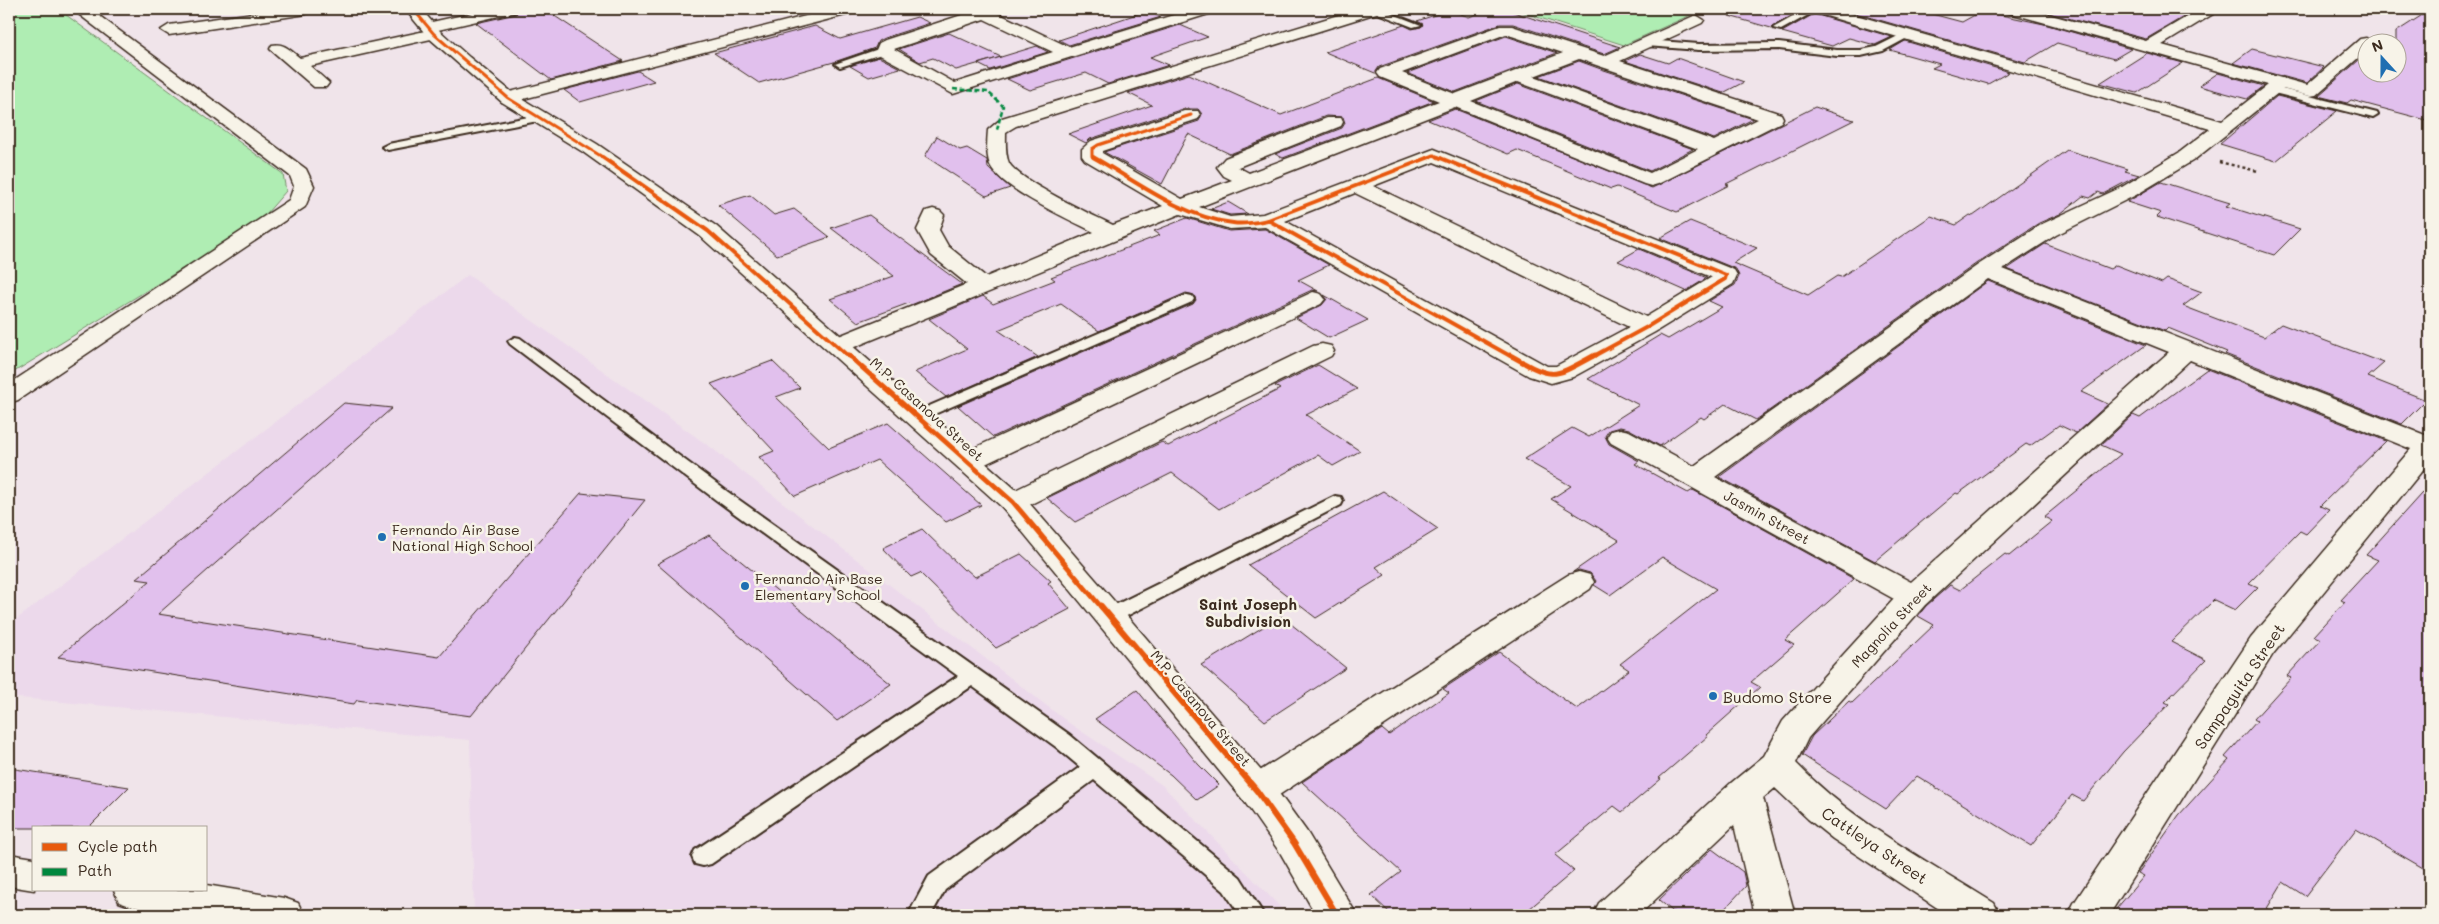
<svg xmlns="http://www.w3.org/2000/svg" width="2439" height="924" font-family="Mali,sans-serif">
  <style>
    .built { fill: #ecd9eb }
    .green { fill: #afedb3; stroke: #758c68 }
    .building { fill: #e1c0ed; stroke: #3b2a1e }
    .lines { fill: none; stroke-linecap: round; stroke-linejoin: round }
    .lane-casing { stroke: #3b2a1e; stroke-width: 4 }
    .street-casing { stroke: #3b2a1e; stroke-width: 3 }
    .secondary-casing { stroke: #3b2a1e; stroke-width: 3 }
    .path { stroke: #3b2a1e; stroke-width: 2.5; stroke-dasharray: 3 3; stroke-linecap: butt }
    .lane { fill: #f7f3e8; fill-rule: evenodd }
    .street { fill: #f7f3e8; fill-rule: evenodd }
    .secondary { fill: #f7f3e8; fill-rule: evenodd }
    .quiet { stroke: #00873e; stroke-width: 2.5; stroke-dasharray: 5 2.5; stroke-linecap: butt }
    .cycleway-far3-casing { stroke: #f7f3e8; stroke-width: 5 }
    .cycleway-far2-casing { stroke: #f7f3e8; stroke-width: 6 }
    .cycleway-far1-casing { stroke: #f7f3e8; stroke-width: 8 }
    .cycleway-casing { stroke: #f7f3e8; stroke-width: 9 }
    .cycleway-far3 { stroke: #e8590c; stroke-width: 3 }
    .cycleway-far2 { stroke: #e8590c; stroke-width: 4 }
    .cycleway-far1 { stroke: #e8590c; stroke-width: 5 }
    .cycleway { stroke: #e8590c; stroke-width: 6 }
    .poi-dot { fill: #1f6fb2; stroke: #f7f3e8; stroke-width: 2 }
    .labels { text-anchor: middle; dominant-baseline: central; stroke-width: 5; stroke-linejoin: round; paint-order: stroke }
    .street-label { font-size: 14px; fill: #3b2a1e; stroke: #f7f3e8 }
    .poi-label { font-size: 14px; fill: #3b2a1e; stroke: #f7f3e8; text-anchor: start }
    .neighbourhood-label { font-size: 15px; font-weight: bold; fill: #3b2a1e; stroke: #f7f3e8 }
    .near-street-label { font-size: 16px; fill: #3b2a1e; stroke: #f7f3e8 }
    .near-poi-label { font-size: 16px; fill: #3b2a1e; stroke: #f7f3e8; text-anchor: start }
  </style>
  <rect width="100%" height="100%" fill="#f0e4ea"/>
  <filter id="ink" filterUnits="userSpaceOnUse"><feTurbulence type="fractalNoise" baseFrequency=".02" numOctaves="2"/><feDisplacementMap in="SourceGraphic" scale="10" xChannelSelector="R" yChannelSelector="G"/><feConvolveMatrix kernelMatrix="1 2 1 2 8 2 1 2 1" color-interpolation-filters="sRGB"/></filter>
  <g filter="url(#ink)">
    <polygon class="built" points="468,275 713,449 1069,723 1162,785 1288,915 474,915 470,740 9,697 9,625"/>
    <g class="green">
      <polygon points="9,9 58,9 283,174 286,191 260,221 9,375"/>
      <polygon points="1512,9 1704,9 1624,45"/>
    </g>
    <g class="building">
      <polygon points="520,9 544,9 623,61 551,80 476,23 516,14"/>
      <polygon points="1491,9 1504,9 1620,47 1604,54 1513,24 1500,24 1379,67 1375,73 1325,52 1404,25 1412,29 1421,27 1423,24 1417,21 1450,10 1469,17"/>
      <polygon points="1730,9 1804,9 1771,28 1729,16"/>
      <polygon points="1841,9 1887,9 1908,14 1917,10 1962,22 1982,11 2044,24 2131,49 2114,59 2057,43 2025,62"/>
      <polygon points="2046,9 2197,9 2146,39 2045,12"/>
      <polygon points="2430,10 2430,121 2351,100 2347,103 2318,96 2359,60 2366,62 2366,72 2396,72 2396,32"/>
      <polygon points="1146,11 1161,17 1069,45 1059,40"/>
      <polygon points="1814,14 1892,37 1875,45 1849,38 1832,46 1782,32"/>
      <polygon points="917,17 930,23 884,38 878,41 875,48 834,62 759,83 714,53 815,26 840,39"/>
      <polygon points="1180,25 1208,37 1150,57 1169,65 1108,84 1086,73 1030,90 1007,79"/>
      <polygon points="949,33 1001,57 956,70 933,58 920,62 899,49"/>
      <polygon points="1506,36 1557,53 1455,92 1407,73"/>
      <polygon points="1905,41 2009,72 1988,84 1932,68 1940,64 1890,50"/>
      <polygon points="1037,46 1048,52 990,70 978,64"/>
      <polygon points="2252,49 2324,67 2307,83 2233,63"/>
      <polygon points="2147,53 2183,63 2137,93 2100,83"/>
      <polygon points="1640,54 1668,63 1677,58 1744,82 1723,93 1625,61"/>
      <polygon points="879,57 900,68 869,77 850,66"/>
      <polygon points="1579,61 1598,68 1753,119 1714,139 1539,76"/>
      <polygon points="638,71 654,81 580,102 564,90"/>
      <polygon points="2218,73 2264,86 2247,99 2199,86"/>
      <polygon points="1189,74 1281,115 1378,78 1434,101 1283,158 1275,154 1342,128 1345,123 1343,117 1326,116 1230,154 1188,134 1162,184 1104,152 1199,121 1202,114 1198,109 1183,109 1090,139 1086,143 1068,134 1152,105 1128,93"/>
      <polygon points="1518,84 1693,149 1650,171 1476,101"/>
      <polygon points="2277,96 2337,111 2276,161 2220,144"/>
      <polygon points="1815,107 1854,120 1726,184 1729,185 1677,212 1617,187 1611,189 1517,150 1508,154 1428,120 1455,109 1652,188"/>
      <polygon points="937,136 960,150 967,148 987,160 988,168 1010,188 986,196 925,156"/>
      <polygon points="2067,150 2128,169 2125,171 2139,175 2103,194 2098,192 2090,198 2083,196 2060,214 2039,223 1977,263 1756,420 1725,404 1704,419 1701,417 1660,446 1629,429 1620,427 1609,430 1605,436 1609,444 1639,461 1635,464 1688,493 1693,490 1854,579 1785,640 1794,645 1751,682 1760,687 1706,735 1708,736 1659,778 1661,779 1622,812 1614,806 1555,855 1574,871 1522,915 1392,915 1371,895 1401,872 1302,782 1382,729 1389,735 1449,693 1443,689 1499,652 1577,709 1629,670 1620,664 1716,589 1662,557 1610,595 1594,585 1596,581 1590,573 1579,570 1573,572 1619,540 1551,499 1571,486 1524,459 1572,428 1589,437 1639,405 1588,379 1660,335 1668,339 1722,307 1709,301 1735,285 1739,276 1736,269 1660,238 1690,221 1757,248 1733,263 1808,295 1837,276 1841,277 1931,216 1956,225 1970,215 1973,216"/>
      <polygon points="2161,182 2230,203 2226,206 2300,229 2274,255 2157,217 2161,213 2127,202"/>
      <polygon points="750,195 774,215 794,209 830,237 777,255 718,205"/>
      <polygon points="1228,202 1248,214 1230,215 1211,209"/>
      <polygon points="869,215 962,284 911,305 909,303 858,322 830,299 894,276 831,228"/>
      <polygon points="1187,218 1229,231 1265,229 1329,265 1298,280 1318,291 1312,290 993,437 958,406 1193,304 1196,300 1194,295 1186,293 1099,331 1061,304 998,330 1038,357 946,397 915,372 967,349 929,319 983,296 993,304 1055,280 1051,277 1160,235 1154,231"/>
      <polygon points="2045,244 2110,269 2116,265 2162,283 2167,279 2202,292 2183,306 2264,337 2281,324 2384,363 2368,377 2426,400 2402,424 2225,354 2227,352 2168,328 2165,331 2007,269"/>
      <polygon points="1639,249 1707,278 1686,291 1618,261"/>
      <polygon points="1988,281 2146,345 2081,392 2108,404 2076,433 2059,425 2030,446 2026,444 1958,494 1956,493 1875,561 1719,477"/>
      <polygon points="1324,295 1345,307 1368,320 1329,338 1296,318 1322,305 1327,299"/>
      <polygon points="772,361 800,388 776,397 829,448 888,423 981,505 946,522 877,460 795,496 759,457 774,451 711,384"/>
      <polygon points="1318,365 1357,389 1306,415 1360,451 1333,466 1318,455 1219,509 1172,473 1075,522 1047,498 1162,442 1168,446 1280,389 1275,386"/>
      <polygon points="2207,369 2386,441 2320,506 2329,510 2306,534 2300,531 2249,583 2258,587 2235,610 2214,600 2171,642 2206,660 2165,702 2169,704 2123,752 2083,801 2072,795 2031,846 1917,776 1886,809 1802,755 1812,736 1849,701 1852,703 1934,625 1918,616 1926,606 1950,585 1960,590 2005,554 2009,556 2052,521 2044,517 2121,454 2101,445 2133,415 2140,418"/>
      <polygon points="344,403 392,408 158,614 439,657 581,493 645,500 471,716 357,700 354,704 58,657 150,581 136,579"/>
      <polygon points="2430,484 2430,872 2356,829 2305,896 2283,882 2263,915 2111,915 2144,876 2138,873 2179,815 2229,760 2225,757 2257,721 2254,719 2291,678 2287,676 2321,639 2314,636 2345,602 2341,600 2378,560 2366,555"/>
      <polygon points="1383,491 1438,529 1376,567 1385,575 1316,618 1248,565"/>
      <polygon points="922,529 964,570 966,569 975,577 1021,554 1051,581 1048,583 1070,609 996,648 920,573 911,577 883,548"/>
      <polygon points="709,535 891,684 837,721 657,564"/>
      <polygon points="1281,616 1346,668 1265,721 1201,665"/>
      <polygon points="1137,690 1198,764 1219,785 1197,800 1171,775 1095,719"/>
      <polygon points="9,768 129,787 88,828 9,828"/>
      <polygon points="1712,849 1743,872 1746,886 1719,915 1677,915 1659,900"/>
    </g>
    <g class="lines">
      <g class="lane-casing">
        <g id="lane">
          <polygon points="1367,9 1380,9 1421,25 1413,27"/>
          <polygon points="1807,9 1819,9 1781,30 1773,28"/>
          <polygon points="1906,32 1911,35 1909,37 1883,51 1861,56 1837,56 1779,49 1699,50 1646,46 1641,43 1646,40 1699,44 1779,43 1837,50 1861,50 1876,47"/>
          <polygon points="884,47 889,50 888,52 840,67 835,64"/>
          <polygon points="2274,87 2377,113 2378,115 2373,118 2270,92 2270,88"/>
          <polygon points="539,115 544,118 543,120 388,150 382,147 388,144"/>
          <polygon points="1187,295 1192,296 1194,299 1192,302 923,419 913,419 910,416 913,413"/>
          <polygon points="515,337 520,338 728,492 1070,735 1240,877 1264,915 1240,915 1224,891 1094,780 945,890 931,915 908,915 929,876 1080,767 1056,747 972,686 711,864 703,866 695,864 692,857 695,850 958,676 716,500 510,344 508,341"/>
          <polygon points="1335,496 1341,497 1343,501 1341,505 1115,622 1108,624 1101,622 1099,617 1101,612"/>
        </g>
      </g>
      <g class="street-casing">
        <g id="street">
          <polygon points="72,9 90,9 306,169 314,186 305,207 18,400 9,403 9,384 289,200 294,186 290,176"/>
          <polygon points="281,9 314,9 306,14 169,35 161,30 169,25"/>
          <path d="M490 9H518L516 12 438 30 442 34 440 37 310 66 329 83 326 87H314L270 49 272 45C284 42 291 51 300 58L425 31 421 27 423 24Z"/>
          <polygon points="833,9 859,9 857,12 508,103 502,102 499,98 502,94"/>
          <path d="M969 9H989L1069 47 1193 9H1217L1215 12 953 94 878 54 876 50 879 43 885 40 971 12ZM984 19 1053 52 955 83 894 49Z"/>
          <path d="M1358 9H1382L1380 12 1016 126 1006 132C1006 142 1005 154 1009 163 1019 181 1092 215 1113 225L1163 206 1085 160 1082 156V149L1091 141 1184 111H1198L1200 115 1198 119 1102 151V153L1182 199 1232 180 1224 176 1217 167 1225 158 1327 118H1341L1343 122 1341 126 1238 167 1249 173 1439 101 1380 77 1377 73 1380 69 1500 26H1512L1604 56 1696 15 1704 20 1702 23 1620 61 1781 114 1783 118 1781 122 1658 184 1651 186 1644 184 1455 107 1199 207 1230 217 1263 214 1434 149 1734 270 1737 275 1733 284 1655 332 1573 377 1551 383 1529 376 1265 227 1230 229 1180 214 847 350 838 352 829 350 826 345 829 340 967 284 931 255 917 230 926 211 933 209 940 211 944 215 939 230 948 246 986 277 1094 232C1070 220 1001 189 990 165 986 154 987 142 988 130L1002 118ZM1506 34 1563 53 1455 94 1402 73ZM1579 59 1599 66 1758 119 1714 141 1534 76ZM1518 82 1698 149 1650 173 1471 101ZM1434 162 1711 277H1712L1646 317 1373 186ZM1355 193 1629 327 1556 366H1547L1285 221Z"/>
          <path d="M1811 9H1835L2222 121 2268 85 2006 12 2004 9H2029L2146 41 2200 9H2213L2215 11 2213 14 2162 45 2307 85 2360 39 2366 38 2374 42H2366V51L2316 95 2310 96 2283 89 2194 160 2136 195 2056 235 2003 269 2430 437V461L2273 654 2109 915H2068L2074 903 2251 638 2411 449 2190 360 1925 605 1808 738 1796 763C1852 822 1926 860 1994 903L2000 915H1948L1833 839 1808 819 1775 788 1763 798 1795 915H1755L1734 825 1639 915H1593L1599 903 1731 783 1764 756 1783 721 1894 599 1611 443 1607 437 1611 431 1620 429 1629 431 1694 466 1978 265 2040 225 2122 187 2180 152 2210 129 1813 12ZM1988 279 2169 352 1911 582 1715 477Z"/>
          <polygon points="1313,292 1321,294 1325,299 1321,304 979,467 969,469 959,467 955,461 959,455"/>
          <polygon points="1322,344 1331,346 1334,351 1331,356 1023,508 1013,511 1003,508 999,502 1003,496 1313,346"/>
          <polygon points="1579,572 1590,575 1594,582 1590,589 1270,801 1257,806 1244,801 1239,791 1244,781 1568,575"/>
          <polygon points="9,854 34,858 34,890 9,886"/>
          <polygon points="206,885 284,898 298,903 304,915 184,915 133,907 119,902 114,890 206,890"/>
        </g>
      </g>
      <g class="secondary-casing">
        <polygon id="secondary" points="405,9 421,9 440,31 469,57 514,94 597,144 716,226 1023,496 1270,781 1307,832 1357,915 1316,915 1281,854 1244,801 1003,508 700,236 583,152 502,102 428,37"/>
      </g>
      <polyline class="path" points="2219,162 2258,171"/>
      <use href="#lane" class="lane"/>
      <use href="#street" class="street"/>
      <use href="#secondary" class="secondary"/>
      <polyline class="quiet" points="953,89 988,92 1003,106 997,130"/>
      <g class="cycleway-far3-casing">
        <g id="cycleway-far3">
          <polyline points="413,9 434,34 508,98 604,158"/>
          <polyline points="1095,158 1092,156 1092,149 1098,145 1191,115"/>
          <polyline points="1427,158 1434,155 1441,158"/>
        </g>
      </g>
      <g class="cycleway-far2-casing">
        <g id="cycleway-far2">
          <polyline points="602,157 708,231 849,357"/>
          <path d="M1093 157C1136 181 1183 218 1233 223 1245 225 1257 222 1268 220"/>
          <polyline points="1438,157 1726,275 1725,279 1647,327 1592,357"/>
          <polyline points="1268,220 1512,357"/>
          <polyline points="1268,220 1430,157"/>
        </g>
      </g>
      <g class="cycleway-far1-casing">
        <g id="cycleway-far1">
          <polyline points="848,355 1013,502 1102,608"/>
          <path d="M1510 355C1554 380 1551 379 1595 355"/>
        </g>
      </g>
      <g class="cycleway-casing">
        <polyline id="cycleway" points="1101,606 1257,791 1294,843 1337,915"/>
      </g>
      <use href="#cycleway-far3" class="cycleway-far3"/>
      <use href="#cycleway-far2" class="cycleway-far2"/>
      <use href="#cycleway-far1" class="cycleway-far1"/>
      <use href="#cycleway" class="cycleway"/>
    </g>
  </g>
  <g class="poi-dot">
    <circle cx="382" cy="537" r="5"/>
    <circle cx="745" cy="586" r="5"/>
    <circle cx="1713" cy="696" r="5"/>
  </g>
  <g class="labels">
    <g class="street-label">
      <text transform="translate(927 409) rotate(42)">M.P. Casanova Street</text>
      <text transform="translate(1767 517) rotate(29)">Jasmin Street</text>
      <text transform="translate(1891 625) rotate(-47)">Magnolia Street</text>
      <text transform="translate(1201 708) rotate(50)">M.P. Casanova Street</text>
    </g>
    <g class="poi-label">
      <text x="392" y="529">Fernando Air Base<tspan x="392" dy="16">National High School</tspan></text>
      <text x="755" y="578">Fernando Air Base<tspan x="755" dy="16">Elementary School</tspan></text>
    </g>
    <g class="neighbourhood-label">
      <text x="1248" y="604">Saint Joseph<tspan x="1248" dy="17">Subdivision</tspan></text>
    </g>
    <g class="near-street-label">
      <text transform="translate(2239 686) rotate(-56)">Sampaguita Street</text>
      <text transform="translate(1875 845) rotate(34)">Cattleya Street</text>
    </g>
    <g class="near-poi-label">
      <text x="1723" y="696">Budomo Store</text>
    </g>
  </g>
  <rect width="2439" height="924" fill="none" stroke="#f7f3e8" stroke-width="30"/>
  <rect x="15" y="15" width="2409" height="894" fill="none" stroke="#3b2a1e" stroke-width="2" filter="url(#ink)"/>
  <rect x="32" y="826" width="175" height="65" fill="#f7f3e8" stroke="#aca397"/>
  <rect x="42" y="843" width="25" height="8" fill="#e8590c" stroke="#aca397"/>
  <text x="78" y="852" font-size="15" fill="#3b2a1e">Cycle path</text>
  <rect x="42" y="868" width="25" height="8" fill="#00873e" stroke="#aca397"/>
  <text x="78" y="876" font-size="15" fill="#3b2a1e">Path</text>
  <g transform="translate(2382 58) rotate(339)"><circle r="24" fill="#f7f3e8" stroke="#aca397"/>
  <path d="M0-4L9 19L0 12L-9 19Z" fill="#1f6fb2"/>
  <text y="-8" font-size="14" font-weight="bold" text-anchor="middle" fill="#3b2a1e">N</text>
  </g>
</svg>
